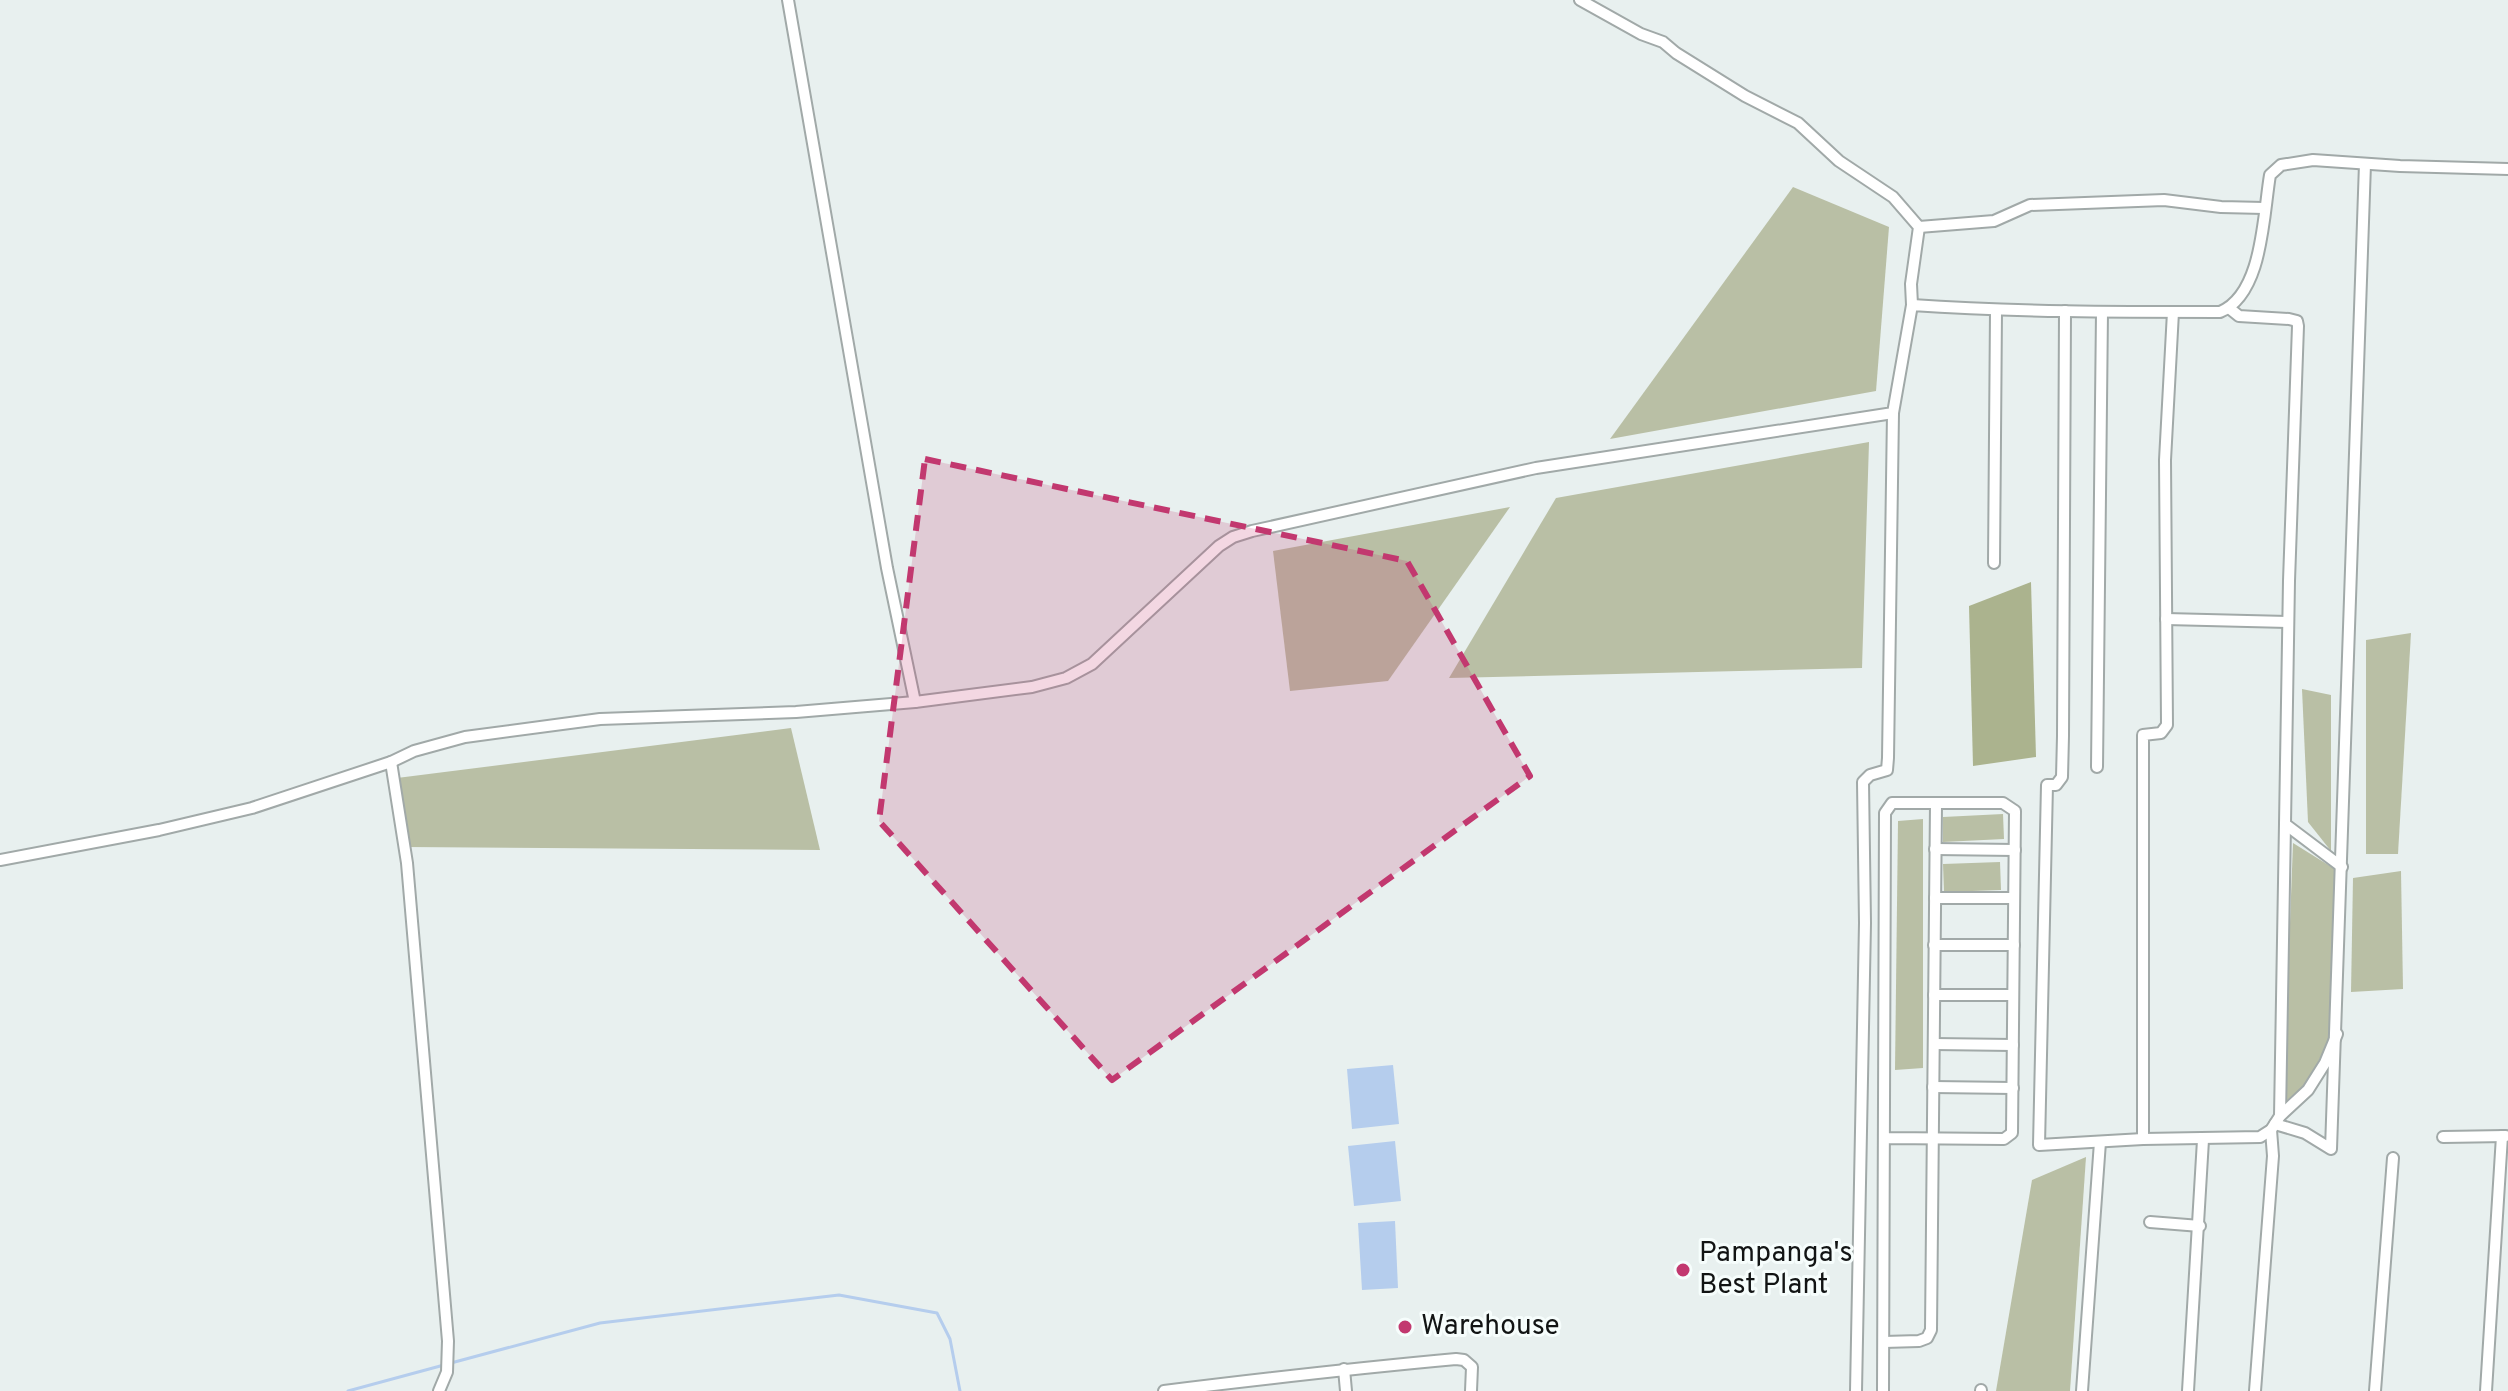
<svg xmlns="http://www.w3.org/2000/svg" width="2508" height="1391" font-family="Overpass,sans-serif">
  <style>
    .green { fill: #b9bfa5 }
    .forest { fill: #abb38e }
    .water { fill: #b5cded }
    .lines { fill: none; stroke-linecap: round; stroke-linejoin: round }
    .stream { stroke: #b5cded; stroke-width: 3 }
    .minor-casing { stroke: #a1a9a8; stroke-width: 14 }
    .minor { stroke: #fff; stroke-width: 10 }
    .marked { fill: #c2386f; fill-opacity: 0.2; stroke: #c2386f; stroke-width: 6; stroke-dasharray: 16 10; stroke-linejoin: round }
    .poi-dot { fill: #c2386f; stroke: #f6fdfc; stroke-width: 3 }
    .labels { text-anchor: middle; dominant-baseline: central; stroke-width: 6; stroke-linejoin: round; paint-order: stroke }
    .poi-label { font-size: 28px; fill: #121414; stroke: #f6fdfc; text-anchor: start }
  </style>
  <rect width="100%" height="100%" fill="#e8f0ef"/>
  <g class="green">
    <polygon points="1793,187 1889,227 1876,391 1610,439"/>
    <polygon points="1869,442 1862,668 1449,678 1556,498"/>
    <polygon points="1510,507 1388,681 1290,691 1273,551"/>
    <polygon points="2411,633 2398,854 2366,854 2366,640"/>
    <polygon points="2302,689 2331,695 2331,851 2308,822"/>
    <polygon points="791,728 820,850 406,847 397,778"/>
    <polygon points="2003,814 2004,839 1943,842 1943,817"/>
    <polygon points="1923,819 1923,1068 1895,1070 1898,821"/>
    <polygon points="2293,843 2338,871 2332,1035 2305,1087 2283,1110"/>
    <polygon points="2000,862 2001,890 1944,892 1943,864"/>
    <polygon points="2401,871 2403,989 2351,992 2353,878"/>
    <polygon points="2086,1157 2070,1391 1996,1391 2032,1180"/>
  </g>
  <polygon class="forest" points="2031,582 2036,757 1973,766 1969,606"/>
  <g class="water">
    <polygon points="1393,1065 1399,1124 1352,1129 1347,1069"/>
    <polygon points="1395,1141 1401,1201 1354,1206 1348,1146"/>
    <polygon points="1395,1221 1398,1288 1362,1290 1358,1223"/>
  </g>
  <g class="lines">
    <g class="stream">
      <polyline points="451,1363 600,1323 839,1295 937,1313 950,1339 960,1391"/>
      <polyline points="348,1391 444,1365"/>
    </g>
    <g class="minor-casing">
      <g id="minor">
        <polyline points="788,0 887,568 915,702"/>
        <polyline points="1580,0 1641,34 1663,42 1676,53 1745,96 1798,123 1839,161 1893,197 1919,227 1911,284 1912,305"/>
        <polyline points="1919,227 1994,221 2030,205 2164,200 2221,207 2264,208"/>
        <polyline points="2229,308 2239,316 2289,319 2297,321 2298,326 2289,581 2285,824 2342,867"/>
        <polyline points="2065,311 2063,736 2062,777 2056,785 2047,785 2039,1145 2143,1139 2260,1137 2271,1130 2280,1116 2308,1090 2325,1063 2337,1034"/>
        <polyline points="1994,563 1996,311"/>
        <polyline points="2166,619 2288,622"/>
        <polyline points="391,762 407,863 448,1341 447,1372 439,1391"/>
        <polyline points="2097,767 2102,312"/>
        <polyline points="1935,849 2015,850"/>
        <path d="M0 860 159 830 252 808 391 762 414 751 465 737 600 719 796 712 915 702 1032 687 1066 678 1092 664 1219 546 1233 537 1252 531 1536 468 1893 413 1912 305C2014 312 2117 312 2220 312 2263 294 2263 216 2270 175L2281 165 2313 160 2400 166 2508 169"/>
        <polyline points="1935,898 2014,898"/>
        <polyline points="1934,945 2014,945"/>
        <polyline points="1934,995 2013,995"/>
        <polyline points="1934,1044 2013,1045"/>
        <polyline points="1933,1087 2013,1088"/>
        <polyline points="2280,1116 2285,824"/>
        <polyline points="2275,1124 2305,1133 2331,1149 2365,164"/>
        <polyline points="2443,1137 2506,1136"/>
        <polyline points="2143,1139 2143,735 2161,733 2167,725 2165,460 2173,312"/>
        <polyline points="2150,1222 2200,1226"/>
        <polyline points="1884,1342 1919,1341 1927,1338 1931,1330 1936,804"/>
        <polyline points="1344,1369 1346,1391"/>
        <path d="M1164 1391C1261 1379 1358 1368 1456 1359L1464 1360 1472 1367 1471 1391"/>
        <polyline points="1856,1391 1865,923 1863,782 1870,775 1887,770 1888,758 1893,413"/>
        <polyline points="1883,1391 1885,813 1892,803 2003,803 2015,811 2012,1133 2004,1139 1885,1138"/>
        <polyline points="1981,1391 1981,1390"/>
        <polyline points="2082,1391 2100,1142"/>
        <polyline points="2188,1391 2203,1140"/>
        <polyline points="2255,1391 2273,1156 2271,1130"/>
        <polyline points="2375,1391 2393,1158"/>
        <polyline points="2486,1391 2502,1136"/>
      </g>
    </g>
    <use href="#minor" class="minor"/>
  </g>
  <path class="marked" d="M925 459 1407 561 1530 776 1112 1080 879 821Z"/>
  <g class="poi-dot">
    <circle cx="1683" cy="1270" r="8"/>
    <circle cx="1405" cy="1327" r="8"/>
  </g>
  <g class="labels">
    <g class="poi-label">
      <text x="1699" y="1254">Pampanga's<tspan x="1699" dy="32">Best Plant</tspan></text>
      <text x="1421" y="1327">Warehouse</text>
    </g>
  </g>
</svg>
